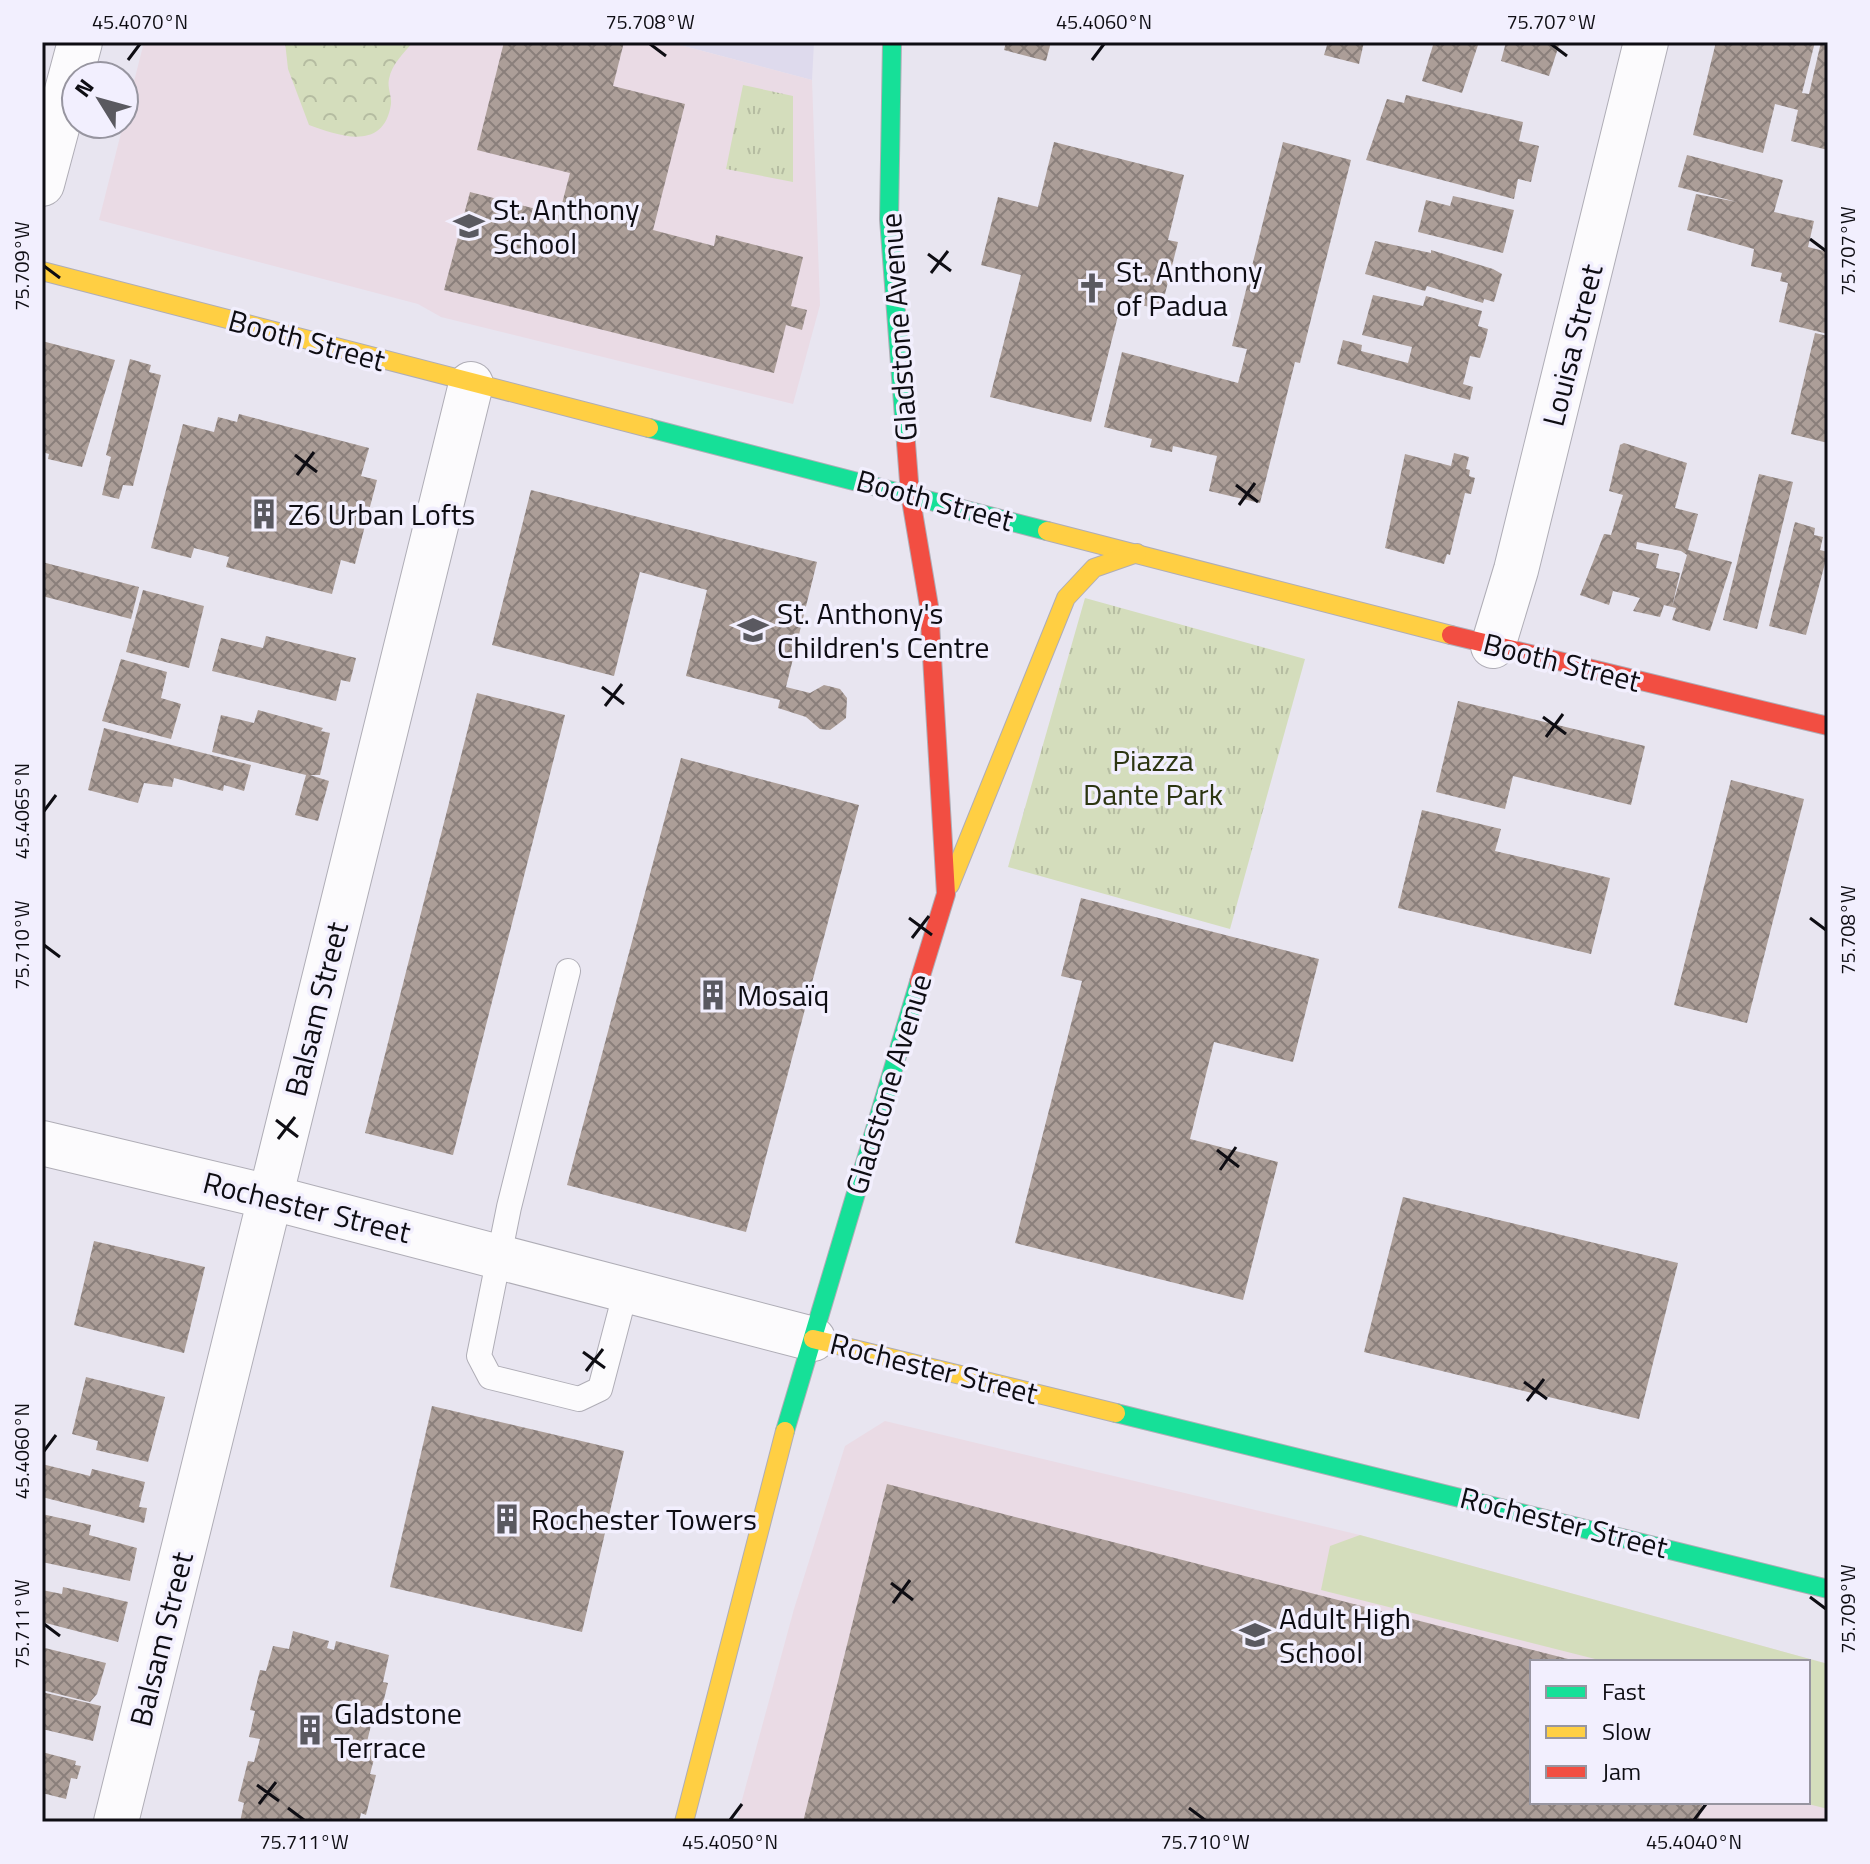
<svg xmlns="http://www.w3.org/2000/svg" width="1870" height="1864" font-family="'Titillium Web',sans-serif">
  <style>
    .built { fill: #dedaed }
    .education { fill: #eadbe5; fill-rule: evenodd }
    .grass { fill: #d4ddbc }
    .forest { fill: url(#forest-crowns) }
    .park { fill: url(#park-tufts) }
    .building { fill: url(#building-cross-hatch) }
    .lines { fill: none; stroke-linecap: round; stroke-linejoin: round }
    .lane-casing { stroke: #afadb6; stroke-width: 26 }
    .street-casing { stroke: #afadb6; stroke-width: 46 }
    .fast-casing { stroke: #afadb6; stroke-width: 20 }
    .slow-casing { stroke: #afadb6; stroke-width: 20 }
    .jam-casing { stroke: #afadb6; stroke-width: 20 }
    .lane { stroke: #fcfbfd; stroke-width: 24 }
    .street { stroke: #fcfbfd; stroke-width: 44 }
    .fast { stroke: #16e098; stroke-width: 18 }
    .slow { stroke: #ffcf43; stroke-width: 18 }
    .jam { stroke: #f24e42; stroke-width: 18 }
    .ticks { fill: none; stroke: #0e0d13; stroke-width: 3 }
    .labels { text-anchor: middle; dominant-baseline: central; stroke-width: 7; stroke-linejoin: round; paint-order: stroke }
    .poi-label { font-size: 30px; fill: #0e0d13; stroke: #f2effe; text-anchor: start }
    .street-label { font-size: 30px; fill: #0e0d13; stroke: #f2effe }
    .park-label { font-size: 30px; fill: #2c3511; stroke: #f2effe }
    .neatline { fill: none; stroke: #0e0d13; stroke-width: 3 }
    .ticks-label { font-size: 20px; text-anchor: middle; fill: #0e0d13 }
  </style>
  <defs>
    <pattern id="forest-crowns" width="20" height="18" patternUnits="userSpaceOnUse" patternTransform="scale(2)"><rect width="20" height="18" fill="#d4ddbc"/><path d="M2 6a3 3 0 1 1 6 0M12 15a3 3 0 1 1 6 0" fill="none" stroke="#b5bca1"/></pattern>
    <pattern id="park-tufts" width="24" height="20" patternUnits="userSpaceOnUse" patternTransform="scale(2)"><rect width="24" height="20" fill="#d4ddbc"/><path d="M3 7l-1-3M5 7V3M7 7l1-3M15 17l-1-3M17 17v-4M19 17l1-3" fill="none" stroke="#b5bca1"/></pattern>
    <pattern id="building-cross-hatch" width="8" height="8" patternUnits="userSpaceOnUse" patternTransform="scale(2)"><rect width="8" height="8" fill="#ac9e98"/><path d="M0 0l8 8M0 8l8-8" fill="none" stroke="#8a7f7b"/></pattern>
  </defs>
  <rect width="100%" height="100%" fill="#e8e5f0"/>
  <polygon class="built" points="681,42 814,42 812,80 680,45"/>
  <g class="education">
    <polygon points="144,42 681,42 680,45 812,80 820,305 793,404 441,317 418,304 99,220"/>
    <path d="M885 1421 1360 1535 1828 1664V1822H736L794 1609 845 1446ZM1532 1662H1808V1802H1532Z"/>
  </g>
  <polygon class="grass" points="1360,1535 1828,1664 1828,1809 1800,1802 1808,1802 1808,1662 1607,1662 1321,1590 1330,1546"/>
  <path class="forest" d="M285 42H413C403 54 392 64 389 79 387 88 392 96 391 104 384 152 339 136 309 125L288 69Z"/>
  <g class="park">
    <polygon points="743,85 793,96 793,182 726,169"/>
    <polygon points="1085,598 1305,659 1230,929 1008,867"/>
  </g>
  <g class="building">
    <polygon points="504,42 624,42 613,86 685,104 653,230 714,246 716,235 803,257 791,306 807,310 802,330 786,325 774,373 444,290 470,192 559,215 570,173 477,150"/>
    <polygon points="1006,42 1051,42 1046,61 1004,50"/>
    <polygon points="1328,42 1364,42 1359,64 1324,55"/>
    <polygon points="1434,42 1479,42 1462,93 1422,81"/>
    <polygon points="1506,42 1560,42 1549,76 1501,61"/>
    <polygon points="1716,42 1815,42 1802,93 1809,94 1821,42 1828,42 1828,150 1791,141 1798,110 1775,104 1763,153 1693,135"/>
    <polygon points="1406,95 1523,122 1519,141 1539,146 1531,182 1518,179 1514,199 1366,160 1387,99 1404,103"/>
    <polygon points="1054,142 1184,175 1168,240 1178,242 1161,310 1122,300 1091,422 990,397 1021,275 981,265 998,197 1038,207"/>
    <polygon points="1283,142 1351,160 1300,363 1295,362 1260,503 1209,491 1217,456 1173,446 1172,452 1150,447 1152,439 1104,427 1122,352 1238,383 1247,349 1232,346"/>
    <polygon points="1687,155 1783,180 1774,212 1814,221 1808,247 1828,252 1828,334 1779,322 1788,283 1780,281 1782,273 1751,266 1754,249 1687,230 1696,194 1737,202 1678,187"/>
    <polygon points="1453,196 1514,210 1503,253 1418,232 1426,200 1450,206"/>
    <polygon points="1375,241 1431,253 1431,250 1493,269 1502,274 1494,302 1484,299 1483,303 1427,286 1425,291 1365,274"/>
    <polygon points="1373,295 1423,306 1426,296 1482,311 1478,326 1488,329 1485,342 1480,358 1470,356 1463,384 1473,387 1470,400 1337,364 1343,340 1362,345 1361,351 1408,363 1412,347 1362,335"/>
    <polygon points="1815,333 1828,336 1828,443 1791,434"/>
    <polygon points="42,341 115,360 82,467 48,459 49,454 42,452"/>
    <polygon points="130,359 151,365 149,372 161,375 133,486 123,485 119,499 102,495 111,457 106,455"/>
    <polygon points="239,414 369,448 361,476 377,480 355,564 341,560 332,594 226,567 229,557 194,548 191,558 151,548 183,424 214,432 218,417 237,422"/>
    <polygon points="1624,443 1687,463 1675,508 1698,514 1688,550 1732,562 1710,631 1672,620 1676,608 1672,607 1687,555 1681,551 1637,542 1636,549 1659,554 1656,568 1680,573 1672,607 1664,605 1660,617 1633,611 1640,598 1625,594 1613,591 1609,605 1580,595 1604,534 1611,535 1623,495 1609,491 1620,445"/>
    <polygon points="1454,453 1469,457 1466,469 1470,470 1469,476 1475,478 1471,494 1465,493 1450,555 1447,554 1444,564 1385,548 1405,454 1451,466"/>
    <polygon points="1759,474 1793,482 1757,629 1723,620"/>
    <polygon points="531,490 817,562 786,687 810,693 824,685 840,689 847,698 846,718 830,730 820,729 806,717 778,708 780,700 686,676 707,590 640,572 614,676 492,645"/>
    <polygon points="1795,522 1815,528 1814,535 1823,537 1820,550 1828,552 1806,635 1769,626"/>
    <polygon points="42,562 139,587 131,619 42,596"/>
    <polygon points="143,590 204,606 189,668 126,652"/>
    <polygon points="266,636 356,658 350,682 341,680 336,701 212,671 221,638 263,648"/>
    <polygon points="121,659 167,672 161,698 181,704 171,739 102,721"/>
    <polygon points="477,693 565,715 453,1155 365,1133"/>
    <polygon points="1458,701 1645,746 1631,805 1513,776 1505,809 1436,792"/>
    <polygon points="258,710 323,728 321,731 330,733 320,775 310,775 329,781 318,821 295,815 306,775 212,752 221,715 254,723"/>
    <polygon points="104,728 251,765 244,791 224,785 223,791 174,778 172,787 144,783 138,803 88,790"/>
    <polygon points="681,758 859,805 746,1232 567,1185"/>
    <polygon points="1731,780 1804,799 1747,1023 1674,1005"/>
    <polygon points="1422,810 1501,829 1495,851 1610,878 1591,954 1398,908"/>
    <polygon points="1081,898 1319,959 1293,1062 1214,1042 1190,1139 1278,1162 1243,1300 1015,1243 1082,981 1061,976"/>
    <polygon points="1403,1197 1678,1263 1639,1419 1364,1352"/>
    <polygon points="94,1241 205,1267 184,1353 74,1325"/>
    <polygon points="86,1377 165,1397 148,1462 96,1450 98,1441 72,1434"/>
    <polygon points="432,1406 624,1451 582,1632 390,1587"/>
    <polygon points="42,1464 90,1476 92,1469 145,1482 139,1507 147,1508 144,1523 42,1497"/>
    <polygon points="887,1484 1576,1661 1532,1662 1532,1802 1703,1802 1698,1822 803,1822"/>
    <polygon points="42,1514 91,1525 89,1535 137,1548 130,1581 42,1562"/>
    <polygon points="63,1587 128,1602 118,1642 42,1622 42,1590 62,1594"/>
    <polygon points="293,1631 329,1641 327,1648 334,1650 336,1641 389,1655 383,1682 388,1683 378,1723 372,1721 366,1746 377,1748 370,1774 376,1775 366,1815 361,1813 359,1822 240,1822 244,1803 238,1801 248,1761 254,1762 260,1739 249,1737 255,1711 250,1710 260,1670 266,1671 273,1646 289,1649"/>
    <polygon points="45,1648 106,1663 97,1694 90,1702 42,1690"/>
    <polygon points="42,1692 101,1706 93,1741 42,1729"/>
    <polygon points="42,1752 76,1761 75,1765 81,1766 77,1779 71,1778 66,1799 42,1793"/>
  </g>
  <g class="lines">
    <g class="lane-casing">
      <polyline id="lane" points="568,971 509,1207 479,1356 490,1377 579,1399 600,1389 626,1290"/>
    </g>
    <g class="street-casing">
      <g id="street">
        <polyline points="42,184 80,42"/>
        <polyline points="1493,646 1516,570 1646,42"/>
        <polyline points="42,1143 269,1197 813,1339"/>
        <polyline points="116,1822 471,384"/>
      </g>
    </g>
    <g class="fast-casing">
      <g id="fast">
        <polyline points="892,42 889,219 906,443"/>
        <polyline points="649,428 1047,531"/>
        <polyline points="1116,1413 1828,1589"/>
        <polyline points="785,1431 919,982"/>
      </g>
    </g>
    <g class="slow-casing">
      <g id="slow">
        <polyline points="42,271 649,428"/>
        <polyline points="1047,531 1451,635"/>
        <polyline points="950,885 1066,598 1094,568 1137,553"/>
        <polyline points="813,1339 1116,1413"/>
        <polyline points="684,1822 785,1431"/>
      </g>
    </g>
    <g class="jam-casing">
      <g id="jam">
        <polyline points="906,443 910,494 929,606 946,894 919,982"/>
        <polyline points="1451,635 1828,726"/>
      </g>
    </g>
    <use href="#lane" class="lane"/>
    <use href="#street" class="street"/>
    <use href="#fast" class="fast"/>
    <use href="#slow" class="slow"/>
    <use href="#jam" class="jam"/>
  </g>
  <path class="ticks" d="M650 44 666 56M1551 44 1567 56M128 60 140 44M1092 60 1104 44M1810 239 1826 251M928 254 951 271M44 266 60 278M931 273 948 251M295 455 317 472M297 475 314 452M1236 485 1258 502M1239 505 1255 483M602 687 624 704M605 706 622 684M1543 717 1566 734M1546 737 1563 714M44 811 56 795M909 918 932 935M1810 918 1826 930M912 938 929 916M44 945 60 957M276 1120 298 1137M278 1139 295 1117M1217 1150 1239 1167M1220 1170 1236 1147M583 1352 605 1368M586 1371 603 1349M1524 1382 1547 1399M1527 1401 1544 1379M44 1451 56 1435M891 1583 913 1600M1810 1597 1826 1609M893 1603 910 1580M44 1624 60 1636M257 1785 279 1801M259 1804 276 1782M288 1808 304 1820M1189 1808 1205 1820M730 1820 742 1804M1694 1820 1706 1804"/>
  <defs>
    <g id="school-bare" transform="scale(2.4)"><path d="M0-5L7-2L0 1L-7-2ZM-4 1L0 2.5L4 1V4Q0 6-4 4Z" fill="#5a5960" stroke="#f2effe" stroke-width="2.5" paint-order="stroke"/></g>
    <g id="church-bare" transform="scale(2.4)"><path d="M-1.2-6h2.4v3.5h3.3v2.4h-3.3V6h-2.4V-.1h-3.3v-2.4h3.3Z" fill="#5a5960" stroke="#f2effe" stroke-width="2.5" paint-order="stroke"/></g>
    <g id="building-bare" transform="scale(2.4)"><path d="M-4-6H4V6H1V3H-1V6H-4ZM-2.5-4.3h1.7v1.8h-1.7ZM.8-4.3h1.7v1.8H.8ZM-2.5-1h1.7V.8h-1.7ZM.8-1h1.7V.8H.8Z" fill="#5a5960" stroke="#f2effe" stroke-width="2.5" paint-order="stroke"/></g>
  </defs>
  <g fill-rule="evenodd">
    <use href="#school-bare" x="469" y="226"/>
    <use href="#church-bare" x="1092" y="288"/>
    <use href="#building-bare" x="264" y="514"/>
    <use href="#school-bare" x="753" y="630"/>
    <use href="#building-bare" x="713" y="995"/>
    <use href="#building-bare" x="507" y="1519"/>
    <use href="#school-bare" x="1255" y="1635"/>
    <use href="#building-bare" x="310" y="1730"/>
  </g>
  <g class="labels">
    <g class="poi-label">
      <text x="493" y="209">St. Anthony<tspan x="493" dy="34">School</tspan></text>
      <text x="1116" y="271">St. Anthony<tspan x="1116" dy="34">of Padua</tspan></text>
      <text x="288" y="514">Z6 Urban Lofts</text>
      <text x="777" y="613">St. Anthony's<tspan x="777" dy="34">Children's Centre</tspan></text>
      <text x="737" y="995">Mosaïq</text>
      <text x="531" y="1519">Rochester Towers</text>
      <text x="1279" y="1618">Adult High<tspan x="1279" dy="34">School</tspan></text>
      <text x="334" y="1713">Gladstone<tspan x="334" dy="34">Terrace</tspan></text>
    </g>
    <g class="street-label">
      <text transform="translate(898 327) rotate(-94)">Gladstone Avenue</text>
      <text transform="translate(307 340) rotate(15)">Booth Street</text>
      <text transform="translate(1572 345) rotate(-76)">Louisa Street</text>
      <text transform="translate(935 500) rotate(15)">Booth Street</text>
      <text transform="translate(1562 662) rotate(14)">Booth Street</text>
      <text transform="translate(316 1009) rotate(-76)">Balsam Street</text>
      <text transform="translate(888 1084) rotate(-73)">Gladstone Avenue</text>
      <text transform="translate(307 1207) rotate(14)">Rochester Street</text>
      <text transform="translate(934 1368) rotate(14)">Rochester Street</text>
      <text transform="translate(1564 1522) rotate(14)">Rochester Street</text>
      <text transform="translate(161 1639) rotate(-76)">Balsam Street</text>
    </g>
    <g class="park-label">
      <text x="1153" y="760">Piazza<tspan x="1153" dy="34">Dante Park</tspan></text>
    </g>
  </g>
  <rect width="1870" height="1864" fill="none" stroke="#f2effe" stroke-width="88"/>
  <rect x="1530" y="1660" width="280" height="144" fill="#f2effe" stroke="#9795a0" stroke-width="2"/>
  <rect x="1546" y="1686" width="40" height="12" fill="#16e098" stroke="#9795a0" stroke-width="2"/>
  <text x="1602" y="1700" font-size="24" fill="#0e0d13">Fast</text>
  <rect x="1546" y="1726" width="40" height="12" fill="#ffcf43" stroke="#9795a0" stroke-width="2"/>
  <text x="1602" y="1740" font-size="24" fill="#0e0d13">Slow</text>
  <rect x="1546" y="1766" width="40" height="12" fill="#f24e42" stroke="#9795a0" stroke-width="2"/>
  <text x="1602" y="1780" font-size="24" fill="#0e0d13">Jam</text>
  <g transform="translate(100 100) rotate(307)"><circle r="38" fill="#f2effe" stroke="#9795a0" stroke-width="2"/>
  <path d="M0-6L14 30L0 20L-14 30Z" fill="#5a5960"/>
  <text y="-12" font-size="22" font-weight="bold" text-anchor="middle" fill="#0e0d13">N</text>
  </g>
  <rect x="44" y="44" width="1782" height="1776" class="neatline"/>
  <g class="ticks-label">
    <text x="140" y="29">45.4070°N</text>
    <text x="650" y="29">75.708°W</text>
    <text x="1104" y="29">45.4060°N</text>
    <text x="1551" y="29">75.707°W</text>
    <text transform="translate(1848 251) rotate(-90)" y="7">75.707°W</text>
    <text transform="translate(22 266) rotate(-90)" y="7">75.709°W</text>
    <text transform="translate(22 811) rotate(-90)" y="7">45.4065°N</text>
    <text transform="translate(1848 930) rotate(-90)" y="7">75.708°W</text>
    <text transform="translate(22 945) rotate(-90)" y="7">75.710°W</text>
    <text transform="translate(22 1451) rotate(-90)" y="7">45.4060°N</text>
    <text transform="translate(1848 1609) rotate(-90)" y="7">75.709°W</text>
    <text transform="translate(22 1624) rotate(-90)" y="7">75.711°W</text>
    <text x="304" y="1849">75.711°W</text>
    <text x="730" y="1849">45.4050°N</text>
    <text x="1205" y="1849">75.710°W</text>
    <text x="1694" y="1849">45.4040°N</text>
  </g>
</svg>
